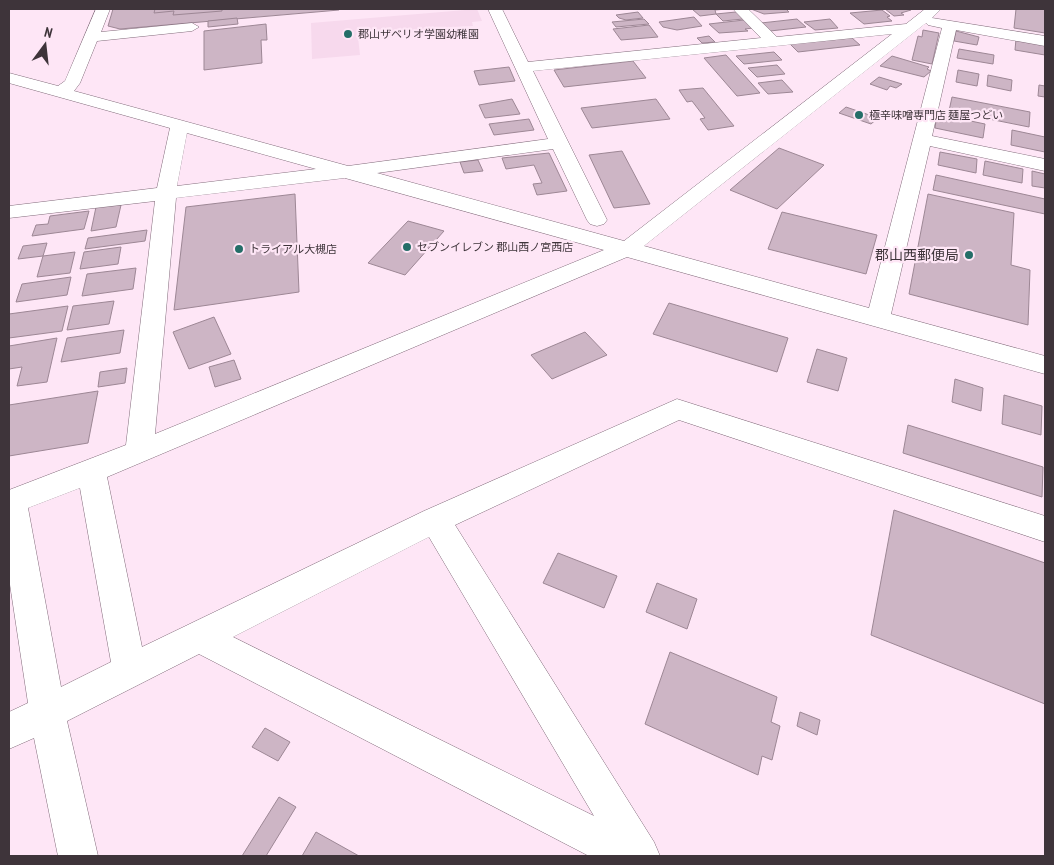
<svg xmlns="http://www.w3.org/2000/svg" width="1054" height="865" font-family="'PT Sans Narrow','Noto Sans JP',sans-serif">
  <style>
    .built { fill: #f7d9ed }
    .building { fill: #cdb5c5; stroke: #9d8795 }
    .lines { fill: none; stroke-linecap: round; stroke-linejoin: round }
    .minor-casing { stroke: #826c7b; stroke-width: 1 }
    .minor { fill: #fff; fill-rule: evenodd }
    .poi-dot { fill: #246e68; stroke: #fee6f6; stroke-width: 2 }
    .labels { text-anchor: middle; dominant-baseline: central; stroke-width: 4.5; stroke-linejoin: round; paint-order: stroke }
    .far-poi-label { font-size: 11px; fill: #3e343a; stroke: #fee6f6; text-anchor: start }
    .poi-label { font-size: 14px; fill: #3e343a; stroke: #fee6f6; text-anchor: end }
  </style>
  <rect width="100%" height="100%" fill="#fee6f6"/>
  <polygon class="built" points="477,9 482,21 472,22 473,26 429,28 429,31 403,33 402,30 385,32 385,35 358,37 360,55 312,59 311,23"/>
  <g class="building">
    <polygon points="113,9 339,9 339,10 120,29 108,26"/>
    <polygon points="155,9 222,9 222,11 173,15 174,11 154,13"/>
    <polygon points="692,9 727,9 715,10 716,14 700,16"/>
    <polygon points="751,9 786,9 789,12 764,14"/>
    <polygon points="885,9 909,9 911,10 901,13 904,15 894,16"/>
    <polygon points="1016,9 1045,9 1045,33 1014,28"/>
    <polygon points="882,10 890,16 887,17 892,21 864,24 850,13"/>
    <polygon points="638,12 643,18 626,20 619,18 616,15"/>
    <polygon points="736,12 743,19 723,21 716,14"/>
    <polygon points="694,17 702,26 677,30 663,27 659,22"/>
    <polygon points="237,18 238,24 208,27 208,21"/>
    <polygon points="644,19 649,24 616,27 612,22"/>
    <polygon points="797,19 806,27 770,31 761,23"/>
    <polygon points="830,19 838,28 815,30 804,22"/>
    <polygon points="744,20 753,28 745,29 748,31 719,33 709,24"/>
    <polygon points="266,24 267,40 261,40 262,63 204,70 204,31"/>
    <polygon points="649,25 658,37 621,40 613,29"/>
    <polygon points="923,30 939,33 932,64 912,60 918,36 922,37"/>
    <polygon points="956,31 979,37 977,45 954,41"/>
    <polygon points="709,36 715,42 702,43 697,38"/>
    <polygon points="852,38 860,45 798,52 790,44"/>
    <polygon points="1016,39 1045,43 1045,55 1015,50"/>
    <polygon points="959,49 994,55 993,64 957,58"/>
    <polygon points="774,52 782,60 744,64 736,56"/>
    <polygon points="726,55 760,93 737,96 704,58"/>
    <polygon points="892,56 929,67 927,69 931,71 924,77 880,66"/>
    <polygon points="633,61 646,78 564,87 554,70"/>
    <polygon points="777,65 785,74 757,77 748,68"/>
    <polygon points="509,67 515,81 479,85 474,71"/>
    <polygon points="958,70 979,74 977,86 956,82"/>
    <polygon points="988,75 1012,80 1011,91 987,86"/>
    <polygon points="879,77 902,84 896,88 890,86 887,90 870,84"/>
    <polygon points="782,80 793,92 768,94 758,83"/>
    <polygon points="1039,85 1045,86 1045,97 1038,96"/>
    <polygon points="703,88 734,126 708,130 700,119 705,118 692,101 687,102 679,90"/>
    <polygon points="952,97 1030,112 1029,127 949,111"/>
    <polygon points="512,99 520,114 485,118 479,105"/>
    <polygon points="656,99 670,119 592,128 581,108"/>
    <polygon points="846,107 878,118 871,124 839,113"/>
    <polygon points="937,114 985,124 983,138 935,128"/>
    <polygon points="529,119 534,130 494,135 489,124"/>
    <polygon points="1012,130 1045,137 1045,152 1011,145"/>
    <polygon points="779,148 824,165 777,209 730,190"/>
    <polygon points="622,151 650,204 614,208 589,155"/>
    <polygon points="940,152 977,159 976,173 938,165"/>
    <polygon points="549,153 567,191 537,195 533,184 542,183 534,165 506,169 502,158"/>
    <polygon points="478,160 483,171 464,173 460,162"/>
    <polygon points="985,161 1023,169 1022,183 983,175"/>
    <polygon points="1032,171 1045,174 1045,188 1032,186"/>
    <polygon points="936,175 1045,199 1045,214 933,190"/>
    <polygon points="295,194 299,292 174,310 186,207"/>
    <polygon points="928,194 1014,213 1011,265 1030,270 1028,325 909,294"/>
    <polygon points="121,205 116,227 91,231 96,207"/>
    <polygon points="89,211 84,229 32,236 36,225 48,224 50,216"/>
    <polygon points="782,212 877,235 866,274 768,249"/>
    <polygon points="408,221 444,231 405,275 368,263"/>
    <polygon points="147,230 145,241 85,249 88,238"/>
    <polygon points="47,243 43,256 18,259 23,246"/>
    <polygon points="121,247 118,264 80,269 84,252"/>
    <polygon points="75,252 70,273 37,277 43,256"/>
    <polygon points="136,268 133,289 82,296 87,274"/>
    <polygon points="71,277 67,295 16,302 22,284"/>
    <polygon points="114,301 109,324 67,330 73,306"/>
    <polygon points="669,303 788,338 777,372 653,334"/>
    <polygon points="68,306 62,331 9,338 9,314"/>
    <polygon points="214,317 231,354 189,369 173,332"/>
    <polygon points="124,330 120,353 61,362 67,338"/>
    <polygon points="585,332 607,355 552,379 531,355"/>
    <polygon points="57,338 47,382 17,386 22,367 9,369 9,346"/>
    <polygon points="817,349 847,358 838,391 807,382"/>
    <polygon points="234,360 241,379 215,387 209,367"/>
    <polygon points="127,368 125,383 98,387 100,372"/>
    <polygon points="955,379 983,388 981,411 952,402"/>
    <polygon points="98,391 88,443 9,456 9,405"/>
    <polygon points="1004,395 1042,406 1041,435 1002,424"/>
    <polygon points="908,425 1043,467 1042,497 903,453"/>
    <polygon points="894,510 1045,563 1045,704 871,635"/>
    <polygon points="558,553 617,576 604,608 543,583"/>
    <polygon points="657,583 697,599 687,629 646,612"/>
    <polygon points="670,652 777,697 771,722 780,726 772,760 762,756 758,775 645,724"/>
    <polygon points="800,712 820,720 817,735 797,726"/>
    <polygon points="265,728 290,742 278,761 252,747"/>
    <polygon points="279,797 296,807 266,856 242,856"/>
    <polygon points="316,832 359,856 302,856"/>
  </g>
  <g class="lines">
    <g class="minor-casing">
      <path id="minor" d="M96 9H110L101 32 192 23 199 27 192 31 97 41 80 83 74 91 348 166 548 139 488 9H502L528 62 761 38 733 9H748L777 37 906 24 925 9H941L932 18 1045 36V46L956 30 932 136 1045 159V171L930 146 891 314 1045 356V374L627 257 107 477 142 647 424 511 677 399 1045 516V542L679 420 455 525 654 842 660 856H589L199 654 67 721 98 856H58L34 738 9 749V712L28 703 9 578V490L126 445 155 201 9 218V206L157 188 170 128 9 83V73L58 86 65 81ZM926 23 928 25 942 28 869 308 644 246ZM892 34 624 241 377 173 553 149 587 220 590 224 597 226 604 224 607 220 533 71ZM187 133 316 169 177 186ZM345 178 604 250 155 434 176 198ZM80 488 111 662 61 687 28 508ZM429 537 594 816 233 637Z"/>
    </g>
    <use href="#minor" class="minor"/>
  </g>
  <g class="poi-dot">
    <circle cx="348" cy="34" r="5"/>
    <circle cx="859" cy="115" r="5"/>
    <circle cx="407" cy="247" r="5"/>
    <circle cx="239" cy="249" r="5"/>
    <circle cx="969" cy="255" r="5"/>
  </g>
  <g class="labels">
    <g class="far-poi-label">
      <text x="358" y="34">郡山ザベリオ学園幼稚園</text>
      <text x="869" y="115">極辛味噌専門店 麺屋つどい</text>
      <text x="417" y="247">セブンイレブン 郡山西ノ宮西店</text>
      <text x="249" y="249">トライアル大槻店</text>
    </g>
    <g class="poi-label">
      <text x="959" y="255">郡山西郵便局</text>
    </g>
  </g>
  <rect width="1054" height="865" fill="none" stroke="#3e343a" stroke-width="20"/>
  <g transform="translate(45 45) rotate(15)" stroke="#fee6f6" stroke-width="4" paint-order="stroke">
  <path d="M0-4L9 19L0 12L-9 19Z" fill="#3e343a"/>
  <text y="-8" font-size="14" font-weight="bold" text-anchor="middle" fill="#3e343a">N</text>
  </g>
</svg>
